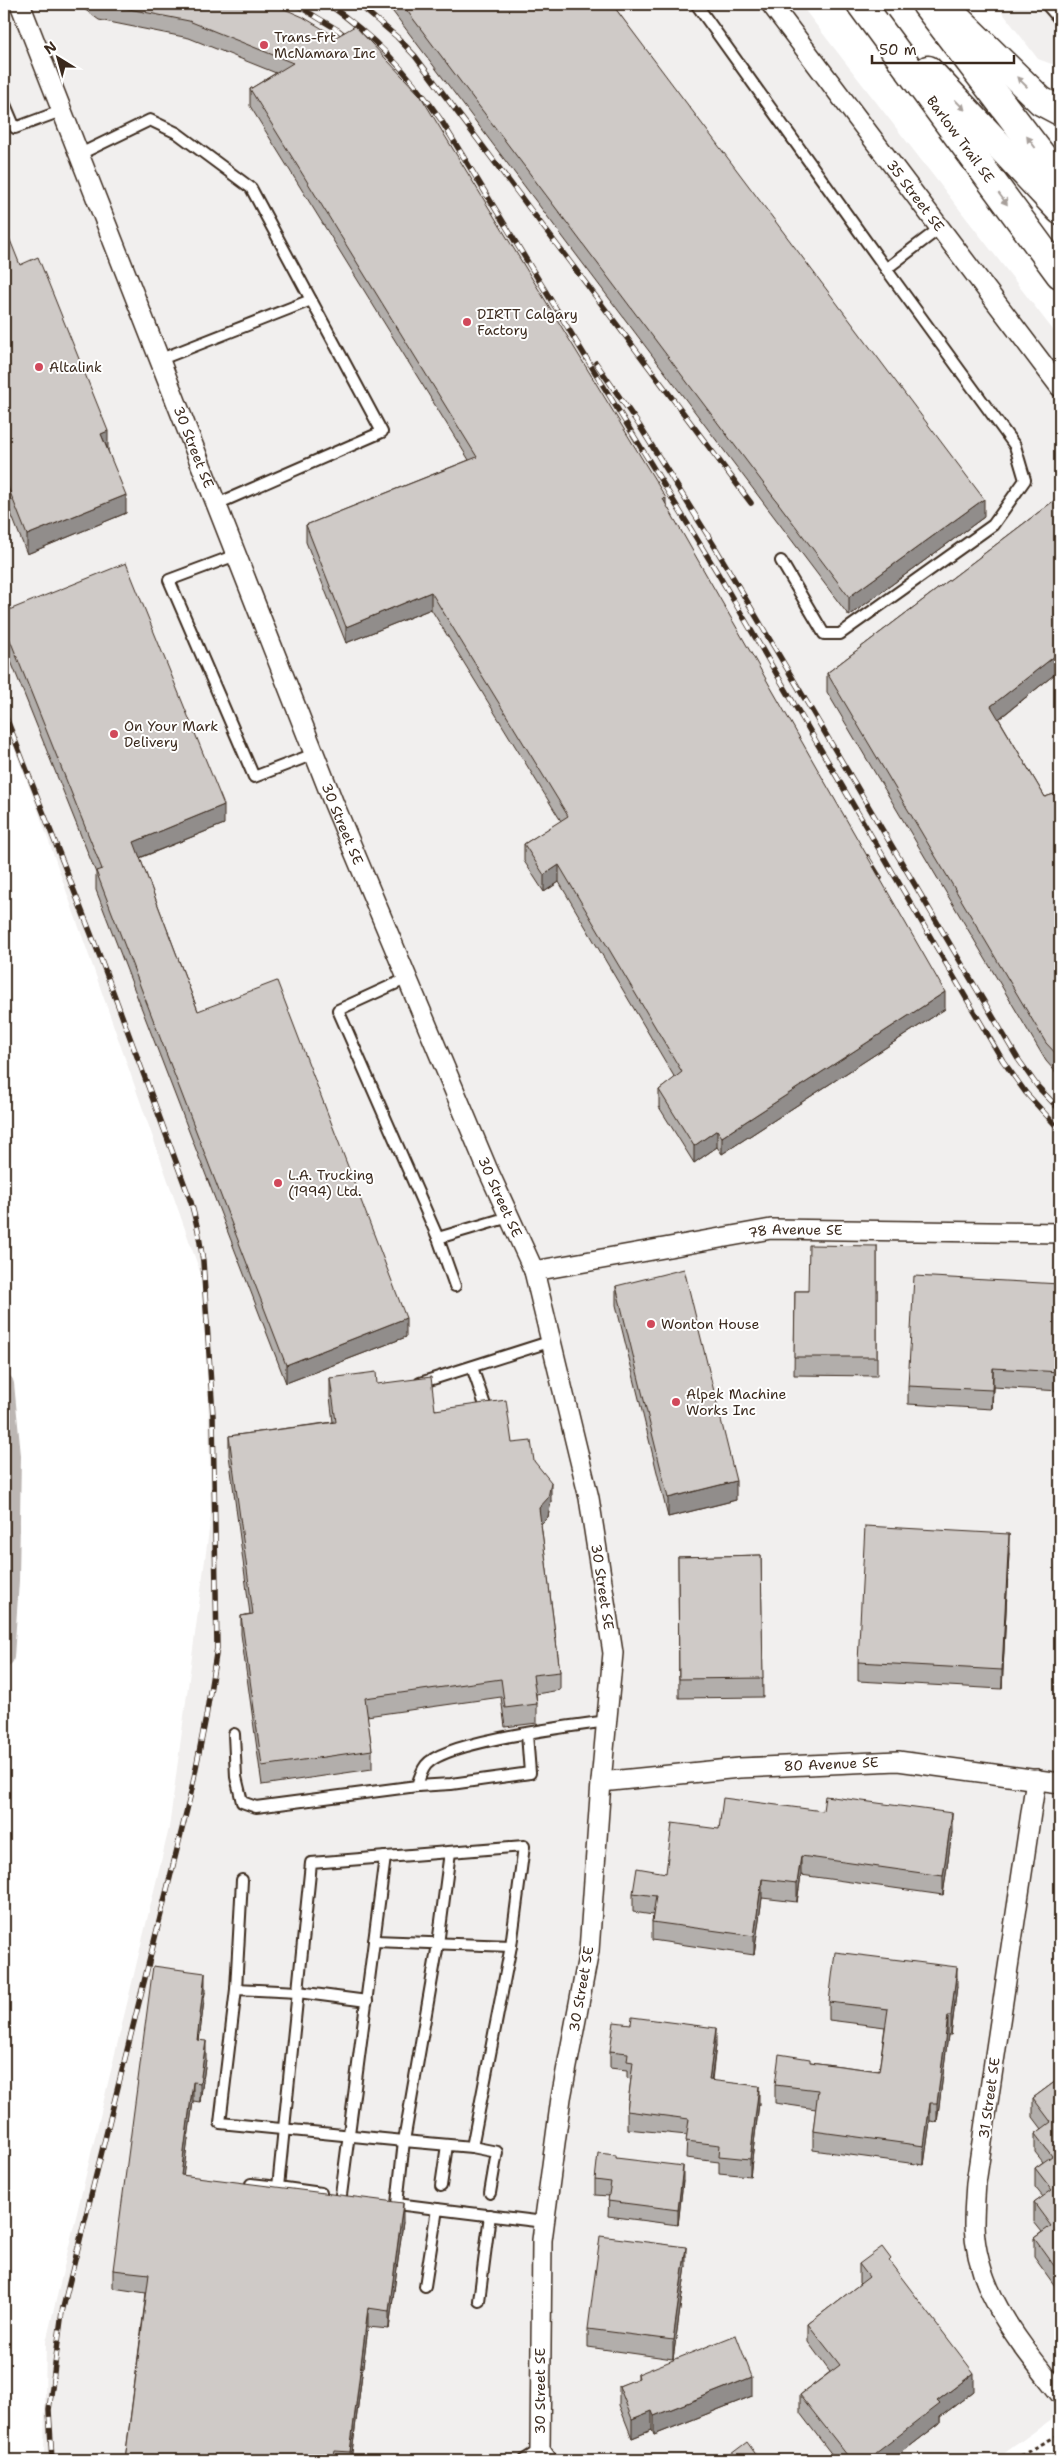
<svg xmlns="http://www.w3.org/2000/svg" width="1064" height="2464" font-family="'Shantell Sans',sans-serif">
  <style>
    .built { fill: #f1efee }
    .lines { fill: none; stroke-linecap: round; stroke-linejoin: round }
    .canal { stroke: #bcb6b3; stroke-width: 20 }
    .service-casing { stroke: #3b2a1e; stroke-width: 14 }
    .minor-casing { stroke: #3b2a1e; stroke-width: 22 }
    .primary-casing { stroke: #3b2a1e; stroke-width: 31 }
    .path { stroke: #3b2a1e; stroke-width: 3; stroke-dasharray: 4 4; stroke-linecap: butt }
    .service { stroke: #fff; stroke-width: 10 }
    .minor { stroke: #fff; stroke-width: 19 }
    .primary { stroke: #fff; stroke-width: 28 }
    .rail-casing { stroke: #3b2a1e; stroke-width: 5.5 }
    .rail { stroke: #fff; stroke-width: 4; stroke-dasharray: 11; stroke-linecap: butt }
    .wall { fill: #b2aeab; stroke: #3b2a1e }
    .shaded-wall { fill: #918d8b; stroke: #3b2a1e }
    .building { fill: #cfcac7; stroke: #3b2a1e }
    .oneway { fill: #a79f9a }
    .poi-dot { fill: #d1495b; stroke: #fff; stroke-width: 2 }
    .labels { text-anchor: middle; dominant-baseline: central; stroke-width: 4; stroke-linejoin: round; paint-order: stroke }
    .poi-label { font-size: 14px; fill: #3b2a1e; stroke: #fff; text-anchor: start }
    .street-label { font-size: 14px; fill: #3b2a1e; stroke: #fff }
  </style>
  <rect width="100%" height="100%" fill="#fff"/>
  <filter id="ink" filterUnits="userSpaceOnUse"><feTurbulence type="fractalNoise" baseFrequency=".02" numOctaves="2"/><feDisplacementMap in="SourceGraphic" scale="10" xChannelSelector="R" yChannelSelector="G"/><feConvolveMatrix kernelMatrix="1 2 1 2 8 2 1 2 1" color-interpolation-filters="sRGB"/></filter>
  <g filter="url(#ink)">
    <g class="built">
      <polygon points="4,4 800,4 1060,339 1060,2413 995,2460 44,2460 46,2342 169,1828 211,1515 205,1286 35,802 4,721"/>
      <polygon points="996,4 1060,4 1060,67 1038,59"/>
    </g>
    <g class="lines">
      <polyline class="canal" points="4,1384 11,1456 9,1580 4,1657"/>
      <g class="service-casing">
        <g id="service">
          <polyline points="696,4 886,269"/>
          <polyline points="1046,4 1060,20"/>
          <polyline points="4,102 15,128 61,111"/>
          <polyline points="78,155 150,120 177,133 251,188 382,432 217,504"/>
          <polyline points="161,359 311,300"/>
          <polyline points="236,555 169,580 254,777 314,754"/>
          <polyline points="781,561 824,634 840,634 993,525 1025,480 1015,446 886,269 940,228"/>
          <polyline points="408,978 338,1010 438,1238 509,1217"/>
          <polyline points="438,1238 455,1286"/>
          <polyline points="472,1367 488,1414"/>
          <polyline points="420,1383 552,1341"/>
          <path d="M234 1734 236 1777 242 1802 256 1807 417 1786C419 1779 422 1770 426 1765 445 1741 572 1726 607 1721"/>
          <polyline points="417,1786 451,1784 530,1773 527,1734"/>
          <polyline points="242,1880 236,1989 298,1992 367,2001"/>
          <polyline points="374,1941 511,1946"/>
          <polyline points="236,1989 220,2123 404,2141 438,1944 450,1852"/>
          <polyline points="472,2147 497,2152 490,2193"/>
          <polyline points="251,2184 278,2187"/>
          <polyline points="441,2186 447,2145"/>
          <polyline points="321,2193 278,2187 311,1863 524,1846 511,1946 472,2147 404,2141 397,2204 437,2209"/>
          <polyline points="341,2195 385,1857"/>
          <polyline points="425,2286 437,2209 544,2222"/>
          <polyline points="479,2301 490,2215"/>
          <polyline points="524,2460 540,2450"/>
        </g>
      </g>
      <g class="minor-casing">
        <g id="minor">
          <path id="s1" d="M20 4 334 804 487 1168 534 1271 589 1498 613 1653 601 1782 589 1951 561 2098 542 2240 540 2450 547 2460"/>
          <path id="s2" d="M771 4 1060 387"/>
          <path id="s3" d="M534 1271 771 1229 1060 1233"/>
          <path d="M1036 1779 976 2183C975 2197 974 2211 974 2225 976 2293 1021 2344 1060 2394"/>
          <path id="s4" d="M601 1782 739 1768 898 1761 1060 1783"/>
        </g>
      </g>
      <g class="primary-casing">
        <g id="primary">
          <path id="s5" d="M861 4 1060 274"/>
          <polyline points="926,4 1060,180"/>
          <polyline points="950,12 1041,101 1060,111"/>
          <polyline points="928,70 1060,210"/>
        </g>
      </g>
      <polyline class="path" points="1013,2460 1060,2434"/>
      <use href="#service" class="service"/>
      <use href="#minor" class="minor"/>
      <use href="#primary" class="primary"/>
      <g class="rail-casing">
        <g id="rail">
          <polyline points="295,4 338,30 353,42"/>
          <path d="M328 4C374 36 410 74 441 120L717 572 1003 1061 1026 1093 1060 1130"/>
          <polyline points="358,4 397,37 415,56 751,503"/>
          <polyline points="596,363 639,425 715,547 1018,1059 1038,1087 1060,1110"/>
          <polyline points="4,712 102,962 191,1202 198,1230 203,1261 213,1416 217,1648 206,1717 191,1793 62,2312 49,2410 52,2460"/>
          <polyline points="867,857 880,878"/>
        </g>
      </g>
      <use href="#rail" class="rail"/>
    </g>
    <g class="wall">
      <polygon points="80,4 273,4 666,506 945,1009 722,1154 717,1147 694,1163 659,1107 659,1090 675,1078 559,882 544,892 524,861 524,844 561,821 431,609 346,643 306,542 306,525 469,460 250,106 250,89 276,73 189,38 99,20 80,6"/>
      <polygon points="387,4 612,4 984,517 849,616"/>
      <polygon points="4,236 20,265 108,450 126,513 27,554 4,496"/>
      <polygon points="1060,496 1060,670 999,719 1045,797 1060,792 1060,1077 1046,1061 827,692 827,673"/>
      <polygon points="4,612 224,824 140,858 198,1011 406,1337 286,1383 96,890 96,873 4,644"/>
      <polygon points="877,1246 877,1376 794,1375 795,1291 808,1291"/>
      <polygon points="1060,1284 1060,1391 993,1387 992,1409 908,1404 908,1386"/>
      <polygon points="616,1286 736,1500 668,1517 616,1305"/>
      <polygon points="330,1378 377,1384 512,1443 534,1461 551,1501 548,1517 541,1524 560,1672 560,1690 536,1694 537,1704 537,1723 505,1727 501,1697 367,1716 372,1750 372,1769 262,1785 241,1634 241,1616 250,1614 229,1455 229,1436 333,1422 330,1397"/>
      <polygon points="1009,1553 1002,1689 858,1681 858,1662"/>
      <polygon points="761,1555 763,1697 679,1698 678,1557"/>
      <polygon points="719,1829 952,1832 943,1895 801,1875 797,1902 762,1898 754,1955 652,1940 652,1922 653,1915 633,1912 633,1893 666,1873"/>
      <polygon points="957,1986 951,2035 948,2035 937,2122 930,2121 924,2165 813,2150 813,2131 816,2109 775,2103 775,2085 810,2062 879,2071 885,2027 829,2020 829,2002"/>
      <polygon points="205,1992 199,2040 206,2059 200,2102 193,2101 183,2175 403,2222 389,2329 368,2327 351,2460 125,2460 146,2293 113,2288 113,2270"/>
      <polygon points="716,2045 712,2080 759,2103 750,2176 719,2173 719,2162 686,2158 687,2135 627,2129 627,2111 631,2079 627,2078 627,2070 610,2068 610,2051"/>
      <polygon points="1060,2078 1060,2293 1034,2257 1034,2238 1042,2232 1034,2222 1034,2203 1043,2197 1035,2187 1035,2168 1043,2162 1035,2152 1035,2134 1042,2129 1033,2117 1033,2098"/>
      <polygon points="616,2158 683,2181 678,2225 608,2216 609,2196 595,2195 595,2180"/>
      <polygon points="859,2264 891,2264 974,2391 940,2417 940,2423 892,2460 836,2460 800,2413 800,2395 830,2372 808,2342 808,2324 860,2284 859,2283"/>
      <polygon points="686,2266 673,2359 588,2347 588,2329"/>
      <polygon points="638,2374 752,2396 654,2435 652,2430 632,2438 619,2405 619,2386 638,2379"/>
    </g>
    <g class="shaded-wall">
      <polygon points="108,431 108,450 101,434"/>
      <polygon points="126,495 126,513 27,554 27,535"/>
      <polygon points="666,498 666,515 663,499"/>
      <polygon points="984,499 984,517 849,616 849,597"/>
      <polygon points="431,592 431,609 346,643 346,627"/>
      <polygon points="1060,652 1060,670 991,725 991,706"/>
      <polygon points="224,805 224,824 134,860 134,842"/>
      <polygon points="559,865 559,882 544,892 544,875"/>
      <polygon points="945,992 945,1009 722,1154 722,1137"/>
      <polygon points="717,1130 717,1147 694,1163 694,1146"/>
      <polygon points="406,1318 406,1337 286,1383 286,1365"/>
      <polygon points="993,1368 993,1387 992,1409 992,1390"/>
      <polygon points="736,1481 736,1500 668,1517 668,1498"/>
      <polygon points="551,1482 551,1501 548,1517 539,1526 539,1508"/>
      <polygon points="1009,1534 1009,1553 1002,1689 1002,1670"/>
      <polygon points="952,1813 952,1832 943,1895 943,1876"/>
      <polygon points="801,1856 801,1875 797,1902 797,1883"/>
      <polygon points="762,1879 762,1898 754,1955 754,1936"/>
      <polygon points="957,1967 957,1986 951,2035 951,2016"/>
      <polygon points="205,1973 205,1992 197,2058 197,2040"/>
      <polygon points="948,2016 948,2035 937,2122 937,2103"/>
      <polygon points="716,2028 716,2045 709,2097 709,2080"/>
      <polygon points="206,2041 206,2059 200,2102 200,2083"/>
      <polygon points="193,2082 193,2101 181,2193 181,2175"/>
      <polygon points="759,2086 759,2103 750,2176 750,2159"/>
      <polygon points="930,2103 930,2121 924,2165 924,2146"/>
      <polygon points="683,2166 683,2181 678,2225 678,2210"/>
      <polygon points="403,2203 403,2222 389,2329 389,2311"/>
      <polygon points="686,2247 686,2266 673,2359 673,2340"/>
      <polygon points="368,2308 368,2327 351,2460 350,2460 350,2452"/>
      <polygon points="974,2373 974,2391 940,2417 940,2423 892,2460 867,2460 937,2401"/>
      <polygon points="752,2377 752,2396 654,2435 654,2416"/>
      <polygon points="652,2411 652,2430 632,2438 632,2419"/>
    </g>
    <g class="building">
      <polygon points="104,4 273,4 303,17 336,37 355,26 420,95 666,498 663,499 945,992 722,1137 717,1130 694,1146 659,1090 682,1072 559,865 544,875 524,844 568,816 431,592 346,627 306,525 477,457 250,89 293,63 189,21"/>
      <polygon points="402,4 612,4 984,499 849,597"/>
      <polygon points="8,235 20,265 38,257 108,431 101,434 126,495 27,535 4,477 4,236"/>
      <polygon points="1060,496 1060,652 991,706 1045,797 1060,792 1060,1058 1046,1043 827,673"/>
      <polygon points="126,563 224,805 134,842 198,1011 277,981 406,1318 286,1365 96,871 102,869 4,625 4,612"/>
      <polygon points="809,1245 877,1246 877,1357 794,1357 795,1291 808,1291"/>
      <polygon points="684,1269 736,1481 668,1498 616,1286"/>
      <polygon points="914,1276 1060,1284 1060,1372 993,1368 992,1390 908,1386"/>
      <polygon points="376,1372 377,1384 431,1377 435,1410 506,1400 512,1443 531,1441 534,1461 551,1482 548,1498 539,1508 560,1672 533,1675 537,1704 505,1708 501,1679 365,1698 372,1750 262,1766 241,1616 253,1614 229,1436 336,1422 330,1378"/>
      <polygon points="865,1526 1009,1534 1002,1670 858,1662"/>
      <polygon points="761,1555 763,1678 679,1679 678,1557"/>
      <polygon points="825,1796 952,1813 943,1876 801,1856 797,1883 762,1879 754,1936 652,1922 656,1896 633,1893 637,1868 666,1873 672,1823 719,1829 723,1798 823,1811"/>
      <polygon points="835,1952 957,1967 951,2016 948,2016 937,2103 930,2103 924,2146 813,2131 818,2090 775,2085 779,2054 810,2059 810,2062 879,2071 888,2009 829,2002"/>
      <polygon points="153,1966 205,1973 197,2040 206,2041 200,2083 193,2082 181,2175 403,2203 389,2311 368,2308 350,2452 335,2451 333,2460 125,2460 149,2274 113,2270"/>
      <polygon points="632,2017 716,2028 709,2080 759,2086 750,2159 719,2156 720,2145 686,2141 689,2119 627,2111 633,2062 627,2061 628,2053 610,2051 614,2022 631,2024"/>
      <polygon points="1060,2078 1060,2274 1034,2238 1051,2226 1034,2203 1052,2190 1035,2168 1052,2156 1035,2134 1051,2122 1033,2098"/>
      <polygon points="598,2153 616,2155 616,2158 683,2166 678,2210 608,2201 611,2182 595,2180"/>
      <polygon points="600,2236 686,2247 673,2340 588,2329"/>
      <polygon points="882,2247 891,2259 889,2261 974,2373 937,2401 940,2404 867,2460 851,2460 800,2395 840,2365 808,2324 869,2277 859,2264"/>
      <polygon points="736,2335 752,2377 654,2416 652,2411 632,2419 619,2386 639,2378 638,2374"/>
      <polygon points="747,2442 760,2460 723,2460"/>
    </g>
    <defs><path id="oneway-solid" d="M-6-.8H1V-3.2L6.5 0L1 3.2V.8H-6Z" transform="scale(1.25)"/></defs>
    <g class="oneway">
      <use href="#oneway-solid" transform="translate(1022 82) rotate(-136)"/>
      <use href="#oneway-solid" transform="translate(960 105) rotate(46)"/>
      <use href="#oneway-solid" transform="translate(1031 142) rotate(-127)"/>
      <use href="#oneway-solid" transform="translate(1003 199) rotate(53)"/>
    </g>
  </g>
  <g class="poi-dot">
    <circle cx="264" cy="45" r="5"/>
    <circle cx="467" cy="322" r="5"/>
    <circle cx="39" cy="367" r="5"/>
    <circle cx="114" cy="734" r="5"/>
    <circle cx="278" cy="1183" r="5"/>
    <circle cx="651" cy="1324" r="5"/>
    <circle cx="676" cy="1402" r="5"/>
  </g>
  <g class="labels">
    <g class="poi-label">
      <text x="274" y="37">Trans-Frt<tspan x="274" dy="16">McNamara Inc</tspan></text>
      <text x="477" y="314">DIRTT Calgary<tspan x="477" dy="16">Factory</tspan></text>
      <text x="49" y="367">Altalink</text>
      <text x="124" y="726">On Your Mark<tspan x="124" dy="16">Delivery</tspan></text>
      <text x="288" y="1175">L.A. Trucking<tspan x="288" dy="16">(1994) Ltd.</tspan></text>
      <text x="661" y="1324">Wonton House</text>
      <text x="686" y="1394">Alpek Machine<tspan x="686" dy="16">Works Inc</tspan></text>
    </g>
    <g class="street-label">
      <text stroke="none"><textPath href="#s5" startOffset="168">Barlow Trail SE</textPath></text>
      <text stroke="none"><textPath href="#s2" startOffset="240">35 Street SE</textPath></text>
      <text stroke="none"><textPath href="#s1" startOffset="476">30 Street SE</textPath></text>
      <text stroke="none"><textPath href="#s1" startOffset="881">30 Street SE</textPath></text>
      <text stroke="none"><textPath href="#s1" startOffset="1286">30 Street SE</textPath></text>
      <text stroke="none"><textPath href="#s3" startOffset="265">78 Avenue SE</textPath></text>
      <text stroke="none"><textPath href="#s1" startOffset="1691">30 Street SE</textPath></text>
      <text stroke="none"><textPath href="#s4" startOffset="231">80 Avenue SE</textPath></text>
      <text transform="translate(581 1989) rotate(-80)">30 Street SE</text>
      <text transform="translate(989 2098) rotate(-82)">31 Street SE</text>
      <text transform="translate(540 2391) rotate(-90)">30 Street SE</text>
    </g>
  </g>
  <rect width="1064" height="2464" fill="none" stroke="#fff" stroke-width="20"/>
  <rect x="10" y="10" width="1044" height="2444" fill="none" stroke="#3b2a1e" stroke-width="2" filter="url(#ink)"/>
  <g transform="translate(58 58) rotate(323)" stroke="#ffffff" stroke-width="4" paint-order="stroke">
  <path d="M0-4L9 19L0 12L-9 19Z" fill="#3b2a1e"/>
  <text y="-8" font-size="14" font-weight="bold" text-anchor="middle" fill="#3b2a1e">N</text>
  </g>
  <path d="M872 55v8h142v-8" fill="none" stroke="#3b2a1e" stroke-width="2.5"/>
  <text x="879" y="55" font-size="15" fill="#3b2a1e" stroke="#ffffff" stroke-width="4" paint-order="stroke">50 m</text>
</svg>
